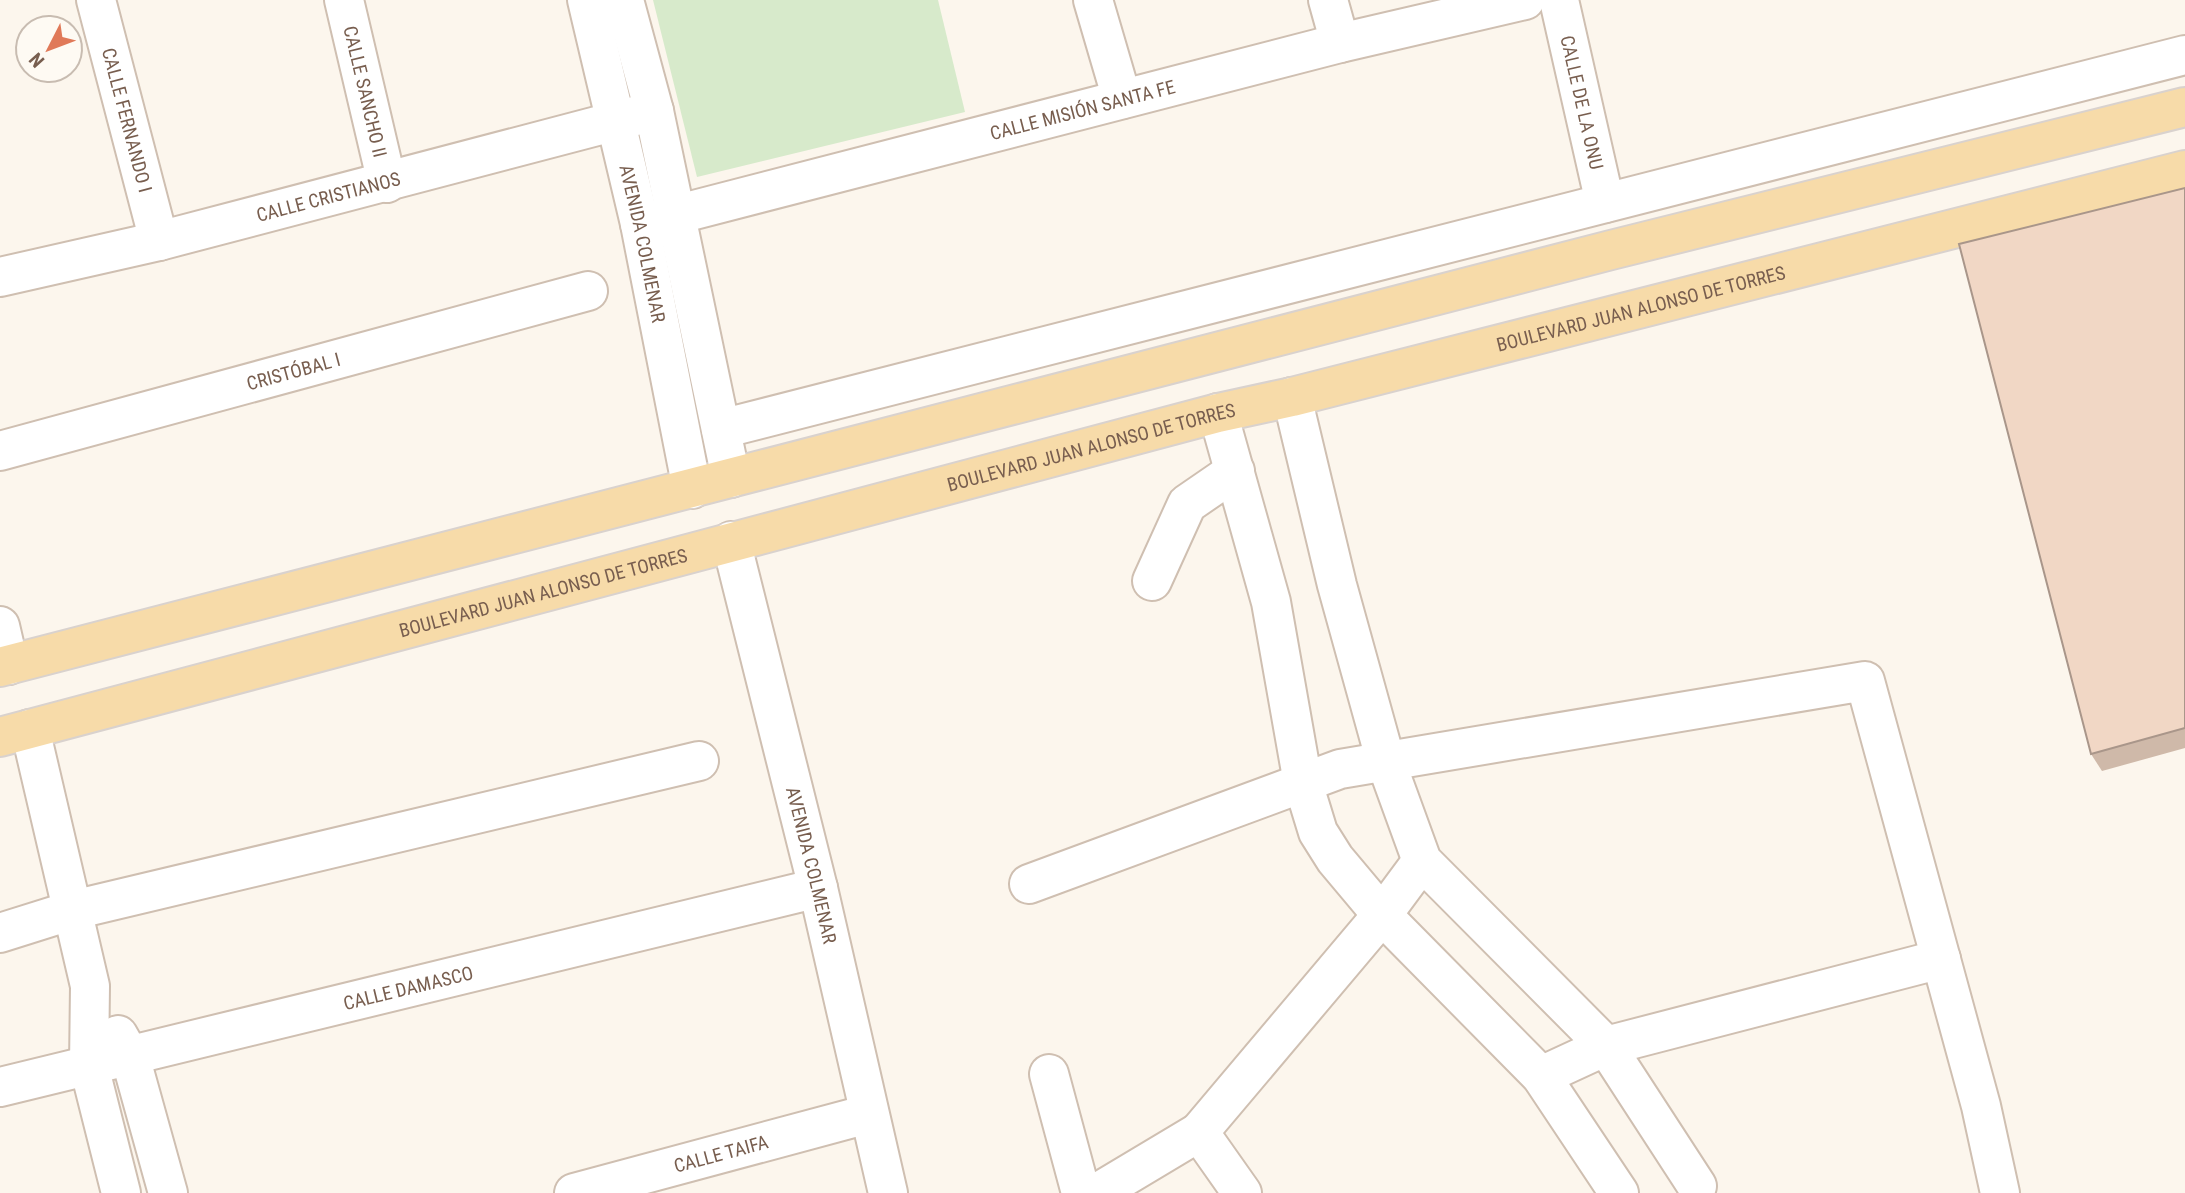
<svg xmlns="http://www.w3.org/2000/svg" width="2185" height="1193" font-family="'Roboto Condensed',sans-serif">
  <style>
    .green { fill: #d7eacb }
    .lines { fill: none; stroke-linecap: round; stroke-linejoin: round }
    .minor-casing { stroke: #cfbfb1; stroke-width: 42 }
    .major-casing { stroke: #d9d2ce; stroke-width: 42 }
    .minor { stroke: #fff; stroke-width: 38 }
    .major { stroke: #f7dba9; stroke-width: 38 }
    .wall { fill: #cfb9a9 }
    .building { fill: #f1d7c5; stroke: #a9968a; stroke-width: 2 }
    .labels { text-anchor: middle; dominant-baseline: central; stroke-width: 6; stroke-linejoin: round; paint-order: stroke }
    .street-label { font-size: 19px; fill: #785e4f; stroke: #fefaf3 }
  </style>
  <rect width="100%" height="100%" fill="#fcf6ed"/>
  <polygon class="green" points="653,0 938,0 965,112 697,177"/>
  <g class="lines">
    <g class="minor-casing">
      <g id="minor">
        <path id="s1" d="M96 0 159 241"/>
        <path id="s2" d="M344 0 387 183"/>
        <path id="s3" d="M587 0 640 224 692 489"/>
        <polyline points="624,0 654,111 731,478"/>
        <polyline points="1093,0 1122,99"/>
        <polyline points="1328,0 1340,43"/>
        <path id="s4" d="M1559 0 1605 203"/>
        <path id="s5" d="M640 224 1340 43 1525 0"/>
        <path id="s6" d="M0 277 159 241 654 111"/>
        <polyline points="1292,397 1337,585 1386,762 1422,861 1606,1046 1697,1186"/>
        <polyline points="1218,413 1271,602 1303,783 1318,832 1335,859 1382,915 1541,1076 1619,1193"/>
        <polyline points="721,429 2185,55"/>
        <path id="s7" d="M0 451 588 291"/>
        <path id="s8" d="M731 541 818 888 888 1193"/>
        <polyline points="1152,581 1187,504 1235,471"/>
        <polyline points="0,626 9,665"/>
        <polyline points="30,729 90,986 89,1066 121,1193"/>
        <polyline points="1029,884 1340,769 1865,681 1981,1106 2000,1193"/>
        <polyline points="0,933 73,910 699,761"/>
        <polyline points="118,1035 130,1056 168,1193"/>
        <polyline points="1049,1074 1081,1193"/>
        <polyline points="1541,1076 1606,1046 1941,959"/>
        <path id="s9" d="M0 1087 818 888"/>
        <path id="s10" d="M574 1193 868 1114"/>
        <polyline points="1097,1193 1199,1132"/>
        <polyline points="1242,1193 1199,1132 1382,915 1422,861"/>
      </g>
    </g>
    <g class="major-casing">
      <g id="major">
        <polyline points="0,667 1611,250 2185,107"/>
        <path id="s11" d="M0 737 1218 413 1292 397 2185 170"/>
      </g>
    </g>
    <use href="#minor" class="minor"/>
    <use href="#major" class="major"/>
  </g>
  <polygon class="wall" points="2185,188 2185,748 2102,771 2091,754"/>
  <polygon class="building" points="2185,188 2185,728 2091,754 1959,244"/>
  <g class="labels">
    <g class="street-label">
      <text stroke="none"><textPath href="#s2" startOffset="94">CALLE SANCHO II</textPath></text>
      <text stroke="none"><textPath href="#s4" startOffset="105">CALLE DE LA ONU</textPath></text>
      <text stroke="none"><textPath href="#s5" startOffset="457">CALLE MISIÓN SANTA FE</textPath></text>
      <text stroke="none"><textPath href="#s1" startOffset="124">CALLE FERNANDO I</textPath></text>
      <text stroke="none"><textPath href="#s6" startOffset="338">CALLE CRISTIANOS</textPath></text>
      <text stroke="none"><textPath href="#s3" startOffset="250">AVENIDA COLMENAR</textPath></text>
      <text stroke="none"><textPath href="#s11" startOffset="1696">BOULEVARD JUAN ALONSO DE TORRES</textPath></text>
      <text stroke="none"><textPath href="#s7" startOffset="304">CRISTÓBAL I</textPath></text>
      <text stroke="none"><textPath href="#s11" startOffset="1129">BOULEVARD JUAN ALONSO DE TORRES</textPath></text>
      <text stroke="none"><textPath href="#s11" startOffset="562">BOULEVARD JUAN ALONSO DE TORRES</textPath></text>
      <text stroke="none"><textPath href="#s8" startOffset="334">AVENIDA COLMENAR</textPath></text>
      <text stroke="none"><textPath href="#s9" startOffset="420">CALLE DAMASCO</textPath></text>
      <text stroke="none"><textPath href="#s10" startOffset="152">CALLE TAIFA</textPath></text>
    </g>
  </g>
  <g transform="translate(49 49) rotate(228)"><circle r="33" fill="#fefaf3" stroke="#c8bcb1" stroke-width="2"/>
  <path d="M0-5L12 26L0 18L-12 26Z" fill="#e07958"/>
  <text y="-10" font-size="19" font-weight="bold" text-anchor="middle" fill="#785e4f">N</text>
  </g>
</svg>
